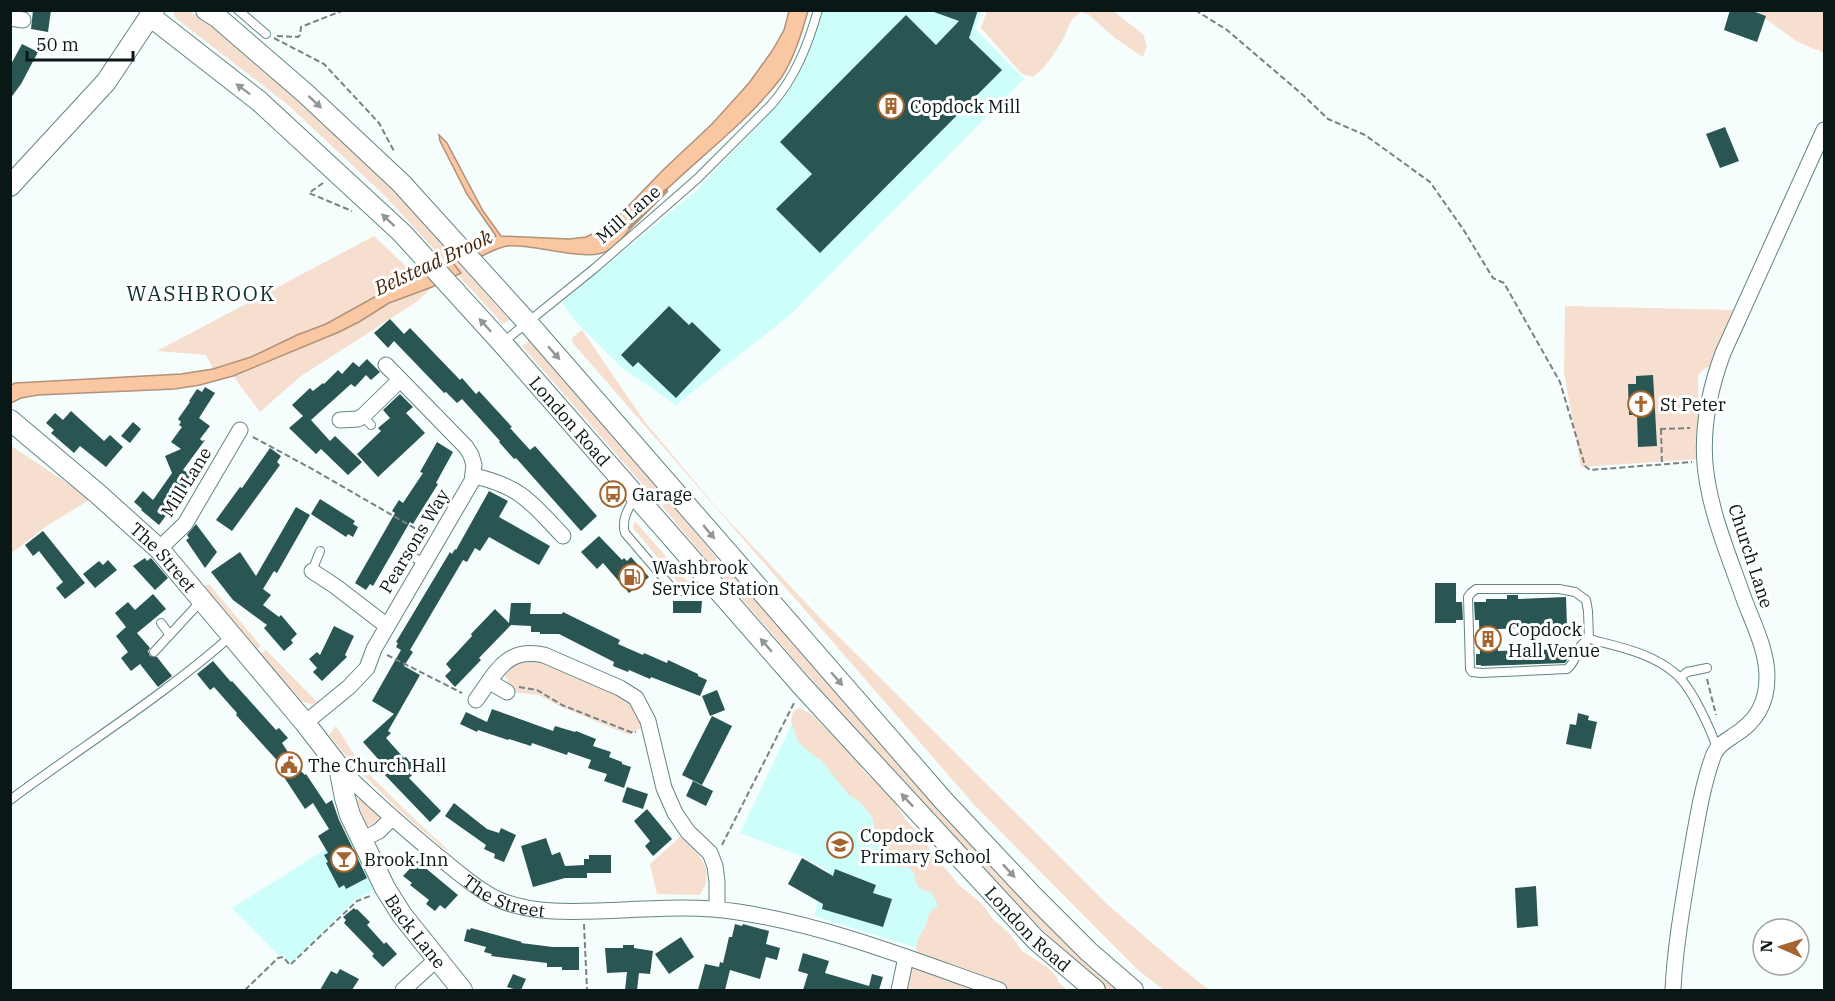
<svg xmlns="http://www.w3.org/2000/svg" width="1835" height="1001" font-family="'IBM Plex Serif',serif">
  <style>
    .built { fill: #cdfefa }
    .green { fill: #f7dfcf }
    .water { fill: #fac7a3; stroke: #b29279; stroke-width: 1.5 }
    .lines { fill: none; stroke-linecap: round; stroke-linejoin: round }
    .stream { stroke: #b29279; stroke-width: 4.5 }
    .building { fill: #295653 }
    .service-casing { stroke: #628683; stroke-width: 10 }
    .minor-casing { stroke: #628683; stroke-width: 17 }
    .tertiary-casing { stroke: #628683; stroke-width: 22 }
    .path { stroke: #778281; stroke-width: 2; stroke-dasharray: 6 3; stroke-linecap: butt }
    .service { stroke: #fff; stroke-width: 8 }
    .minor { stroke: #fff; stroke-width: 15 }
    .tertiary { stroke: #fff; stroke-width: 20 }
    .oneway { fill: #909796 }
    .labels { text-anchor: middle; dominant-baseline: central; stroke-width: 6; stroke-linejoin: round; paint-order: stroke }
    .poi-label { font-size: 18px; fill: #091716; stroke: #fff; text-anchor: start }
    .street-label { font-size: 18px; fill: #091716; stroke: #fff }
    .water-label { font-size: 20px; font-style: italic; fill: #47270b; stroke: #fff }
    .quarter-label { font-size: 21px; letter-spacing: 1.5px; fill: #103331; stroke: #fff }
  </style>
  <rect width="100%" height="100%" fill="#f6fdfd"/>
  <g class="built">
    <polygon points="821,11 981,11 975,29 1024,79 790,315 676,405 620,366 574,320 562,302 694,193 785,97 807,51"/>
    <polygon points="797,713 939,881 943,956 814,916 828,870 801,856 740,833"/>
    <polygon points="353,832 377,889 355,900 291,963 283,955 280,957 232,908"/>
  </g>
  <g class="green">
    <path d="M987 11H1113L1143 34 1147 46 1143 57 1115 38 1089 15 1081 12C1069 19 1069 28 1063 39 1056 52 1045 68 1033 77L1022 74 981 28Z"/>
    <polygon points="1755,11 1824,11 1824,53 1796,41"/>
    <polygon points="174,12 190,12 206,19 297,98 397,190 512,319 503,324 385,196 287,104 174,17"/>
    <polygon points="374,236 419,279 380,294 326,324 297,335 251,357 213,369 206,355 157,351"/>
    <polygon points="432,287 418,301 301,376 260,412 233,376 339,332 359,322 389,303"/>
    <polygon points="1565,306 1736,310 1710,367 1705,368 1698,375 1699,459 1581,467 1564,373"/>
    <polygon points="582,330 645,422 717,508 821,619 1107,904 1173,961 1209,990 1164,990 1138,970 977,808 572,342 573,337"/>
    <polygon points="531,340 659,487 651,494 522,346"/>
    <polygon points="10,445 91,499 45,527 13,552 10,550"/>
    <polygon points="669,501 717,558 711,565 662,506"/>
    <polygon points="635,521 688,582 678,582 633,528"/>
    <polygon points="728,567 1123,990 1107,990 1075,963 918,802 720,574"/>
    <polygon points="209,584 261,646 257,649 204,586"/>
    <polygon points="266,650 318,703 311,704 300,701 261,654"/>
    <polygon points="533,658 624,697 637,711 643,727 629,735 559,706 539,695 511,692 505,675 515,662"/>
    <path d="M798 708 804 710 816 718 824 727 834 733 860 762 863 770 871 778 876 779 886 789 906 820 924 838 936 861 945 868 959 885 982 904 993 919 1010 934 1022 951 1047 967 1056 976 1059 983 1067 990H902L908 969 918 962C916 953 915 944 919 937 920 935 925 929 925 928 929 918 926 913 937 907V903L932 893 920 889 915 880V875L909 867H895L888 863 878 843 872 816 860 802 849 795 821 760 813 755 798 742 791 721 793 712Z"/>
    <polygon points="336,726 362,767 406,811 448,850 449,853 401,812 356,768 329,735"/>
    <polygon points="361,797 379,812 379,818 373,825 367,825 357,801"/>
    <path d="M680 837C692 847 711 863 706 882 705 886 702 891 700 895L657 894 650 864Z"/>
  </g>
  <g class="water">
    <path d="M789 11H808C802 32 794 59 781 78 742 129 684 168 641 215 629 228 620 247 602 253 580 260 534 244 507 246 494 248 478 259 466 264L458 255 496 236 467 194 440 141 439 135 447 143 483 211 501 236 569 239 586 237 609 226 663 170 712 124 749 83 772 51 784 30Z"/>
    <polygon points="453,263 461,273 432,287 389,303 359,322 339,332 233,376 200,385 175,389 38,395 21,398 11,403 11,385 15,383 181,374 213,369 251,357 297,335 326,324 380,294"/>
  </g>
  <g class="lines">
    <polyline class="stream" points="630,227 666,191"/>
  </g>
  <g class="building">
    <polygon points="33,10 51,10 48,32 31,29"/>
    <polygon points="934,10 978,10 969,38 1002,70 820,253 776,209 812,174 780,142 906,15 936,45 959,21 934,12"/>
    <polygon points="1730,10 1750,10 1766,16 1757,42 1724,30"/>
    <polygon points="22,44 38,52 21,84 10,99 10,66"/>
    <polygon points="1725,127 1739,161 1720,168 1706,134"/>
    <polygon points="669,306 689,325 692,322 721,350 676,398 638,362 633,367 621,355"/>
    <polygon points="390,319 404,334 410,328 460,380 462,378 476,394 479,391 512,427 510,428 530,450 535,446 597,516 581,531 516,458 514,459 499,442 500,441 462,399 457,403 446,392 444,393 394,341 388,348 374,333"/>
    <polygon points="367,359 380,372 371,380 366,375 355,387 351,384 311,420 330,441 335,436 362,462 348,475 321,449 316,454 289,428 303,416 292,405 310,388 313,391 323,383 324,384 338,370 342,374 353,362 359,367"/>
    <polygon points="1653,375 1657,446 1638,447 1637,415 1629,415 1628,384 1636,384 1636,376"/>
    <polygon points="205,387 215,393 199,418 210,426 200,439 202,441 205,440 183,470 194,477 181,495 173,489 179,498 159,525 141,510 142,509 134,502 143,491 153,500 172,473 165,456 181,449 171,442 182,427 179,425 181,422 178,419 190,402 189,401 197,389 202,392"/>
    <polygon points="400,394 413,407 406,413 425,433 378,477 357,454 381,431 378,428 390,418 383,410"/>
    <polygon points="71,411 104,441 110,435 123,447 106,467 80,446 74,453 51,433 54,430 46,423 55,413 63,420"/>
    <polygon points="133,422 141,429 130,443 121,436"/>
    <polygon points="437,442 453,452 436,483 438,484 413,524 410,522 373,586 370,584 366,590 355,583 395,513 392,511 399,500 403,503 423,473 420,472"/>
    <polygon points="270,448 281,456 277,462 280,465 232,531 216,520 240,487 242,488"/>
    <polygon points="489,491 508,501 499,517 550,546 539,565 489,537 480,551 475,548 467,562 463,560 410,650 413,652 404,666 420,675 388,731 391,733 386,738 404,758 406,757 410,762 412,760 419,768 409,778 441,811 430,822 382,772 386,768 363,742 394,714 372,701 401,650 396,647 398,643 396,642 450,552 452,554 455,549 456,550"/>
    <polygon points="320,499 355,521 353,524 358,527 353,537 348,534 346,537 311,514"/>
    <polygon points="296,507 310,515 277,573 274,571 263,589 271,595 263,605 279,617 281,615 297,634 291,640 293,643 284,651 264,628 267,625 233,600 211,572 240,552 256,576"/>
    <polygon points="196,524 217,552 205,568 186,540 189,538 187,535"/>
    <polygon points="43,531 85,583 65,599 56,588 63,582 39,551 33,556 25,545"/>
    <polygon points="599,536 622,560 624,558 627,561 631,557 649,577 634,590 634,589 629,593 603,563 597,569 581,552"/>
    <polygon points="145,558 147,561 151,558 168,578 155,590 133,566"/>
    <polygon points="108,560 117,570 95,588 83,574 99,561 103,565"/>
    <polygon points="1435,583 1456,583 1456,602 1462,602 1463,620 1456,620 1456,623 1435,623"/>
    <polygon points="153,594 166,609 137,633 150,648 148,651 150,656 157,657 172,676 158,687 140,664 131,671 121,658 128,652 116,636 126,627 115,613 128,602 135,610"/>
    <polygon points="1507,595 1518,595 1518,599 1566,597 1567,627 1497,629 1498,651 1567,649 1568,659 1565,663 1481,666 1481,665 1476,665 1476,654 1480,654 1479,620 1475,620 1474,602 1486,602 1486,599 1507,599"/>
    <polygon points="673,601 702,601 701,613 673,613"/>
    <polygon points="511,603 531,603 530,614 562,614 563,612 620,640 618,644 643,655 644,653 667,663 668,660 698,674 698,676 707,680 700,696 651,677 650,679 629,670 628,672 613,666 614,662 559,634 540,634 540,632 531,632 531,626 511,625 479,658 481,660 455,687 445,676 451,670 446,664 472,636 471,634 495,609 509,623"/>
    <polygon points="334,626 354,636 345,655 347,657 322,681 313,672 317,668 309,659 317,652 320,655"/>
    <polygon points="213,661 231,682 232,681 276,730 279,728 288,738 282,743 300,770 305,775 306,774 326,804 332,800 339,820 367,878 346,889 344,885 339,888 326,863 328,862 324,855 328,853 318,836 329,829 313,803 305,809 280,771 284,768 236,715 237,713 214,687 210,690 197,674"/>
    <polygon points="717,690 725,710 710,716 702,696"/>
    <polygon points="492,709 553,731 555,726 575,732 576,731 596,739 593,746 611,752 609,757 622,762 622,764 631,767 624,788 604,781 607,774 588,768 591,760 568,752 567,755 532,743 531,746 509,739 508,740 478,730 477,732 460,724 466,712 487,722"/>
    <polygon points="1578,713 1589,716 1588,720 1597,722 1591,749 1566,744 1570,724 1576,725"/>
    <polygon points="712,716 732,726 702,785 682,775"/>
    <polygon points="693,781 713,791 706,806 686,796"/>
    <polygon points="627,787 648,794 643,809 622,802"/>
    <polygon points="454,803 487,829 499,833 501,828 516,835 504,862 494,858 495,854 484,849 486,845 445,816"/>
    <polygon points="647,809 672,839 653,856 645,846 650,841 634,821"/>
    <polygon points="546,838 552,855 560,852 565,866 584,865 584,859 589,859 589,855 611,855 611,873 587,873 587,878 565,878 533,887 521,846"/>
    <polygon points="802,858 833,876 835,869 876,885 873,893 892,899 883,927 822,909 823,904 788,884"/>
    <polygon points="417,861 458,895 445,909 440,905 435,911 426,904 429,900 410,885 412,883 403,876"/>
    <polygon points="1536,886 1538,926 1517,928 1515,888"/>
    <polygon points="354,908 356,910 357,909 370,922 367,925 384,944 386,942 397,954 383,967 372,956 374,954 344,923 346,920 343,917"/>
    <polygon points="735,924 742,926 743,924 769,931 766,944 780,948 777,960 766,957 760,979 730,970 725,990 698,990 705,964 719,967 720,962 723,963 729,937 732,937"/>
    <polygon points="471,928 522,942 521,943 553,947 579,947 579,970 562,970 562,967 547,967 547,963 491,956 492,954 484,952 486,947 464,941 467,929 470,930"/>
    <polygon points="681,937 694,957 669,974 655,954"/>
    <polygon points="623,945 634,945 634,948 653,951 650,974 639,973 637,990 625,990 627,972 607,973 605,948 623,948"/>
    <polygon points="803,953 829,961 825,973 869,986 872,974 883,977 879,990 803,990 808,974 798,971"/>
    <polygon points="340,969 359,979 352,990 320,990 331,971 337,974"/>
    <polygon points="513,974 526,979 521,990 517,990 507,987"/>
  </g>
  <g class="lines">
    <g class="service-casing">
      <g id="service">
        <polyline points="238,10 266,34"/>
        <path d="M502 343 595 268 697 179 771 105C795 78 808 45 818 10"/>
        <polyline points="363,416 371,425"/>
        <path d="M634 498C628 509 621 521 625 533L672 588 680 591 711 584"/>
        <polyline points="412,556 423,563"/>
        <polyline points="312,571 320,551"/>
        <polyline points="161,623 170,635"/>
        <path d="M1589 639 1588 611 1586 600 1575 592 1559 589H1476L1471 593 1468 597 1470 669 1472 672 1481 673 1567 669C1579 660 1572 649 1589 639 1619 647 1652 653 1676 674 1692 688 1710 728 1717 748"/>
        <polyline points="154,652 202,600"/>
        <polyline points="1680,678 1687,672 1707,668"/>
        <path d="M10 800C84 745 162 697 231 636"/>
      </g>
    </g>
    <g class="minor-casing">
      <g id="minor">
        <polyline points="10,18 23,20"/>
        <polyline points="340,420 358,419 363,416 400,380"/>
        <path d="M474 476C520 486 532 503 563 536"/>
        <polyline points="159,549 185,524 240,430"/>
        <polyline points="312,571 335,586 387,626"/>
        <polyline points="490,682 507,692"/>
        <path d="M476 700C496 673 505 647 544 655L620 688 636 698 648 721 664 788 675 813 688 832 710 853 715 866 717 882V909"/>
        <polyline points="305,723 349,687 367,668 374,649 472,481 474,465 471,455 466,447 386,365"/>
        <path id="s1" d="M339 767C371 800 405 829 440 858 458 872 475 888 495 898 512 906 534 910 553 911 614 914 677 902 738 912 829 926 913 960 999 990"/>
        <polyline points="361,840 379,831 392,818"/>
        <polyline points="403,990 437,959"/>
        <polyline points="899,990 906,957"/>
        <path d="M1673 990C1675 947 1683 903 1690 860 1696 827 1702 785 1714 754 1718 745 1726 741 1733 736 1756 722 1767 704 1767 677 1767 650 1753 623 1744 599 1729 556 1709 510 1705 464 1702 427 1710 388 1723 353L1824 130"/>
      </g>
    </g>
    <g class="tertiary-casing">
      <g id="tertiary">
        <polyline points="206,10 217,17 305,93 401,183 527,322 943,800 1032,895 1089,952 1133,990"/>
        <path id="s2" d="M150 16 259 101 402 233 502 343 802 686 1036 940 1095 990"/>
        <polyline points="10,186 106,82 154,10"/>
        <path id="s3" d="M10 420 98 494 159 549 305 723 339 767 345 798 350 815 385 888 402 915 462 990"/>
      </g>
    </g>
    <g class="path">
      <polyline points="1195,10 1227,30 1303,95 1328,119 1365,135 1430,182 1463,229 1493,278 1504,283 1560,382 1585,466 1590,470 1692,462"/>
      <polyline points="277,36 298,37 300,35 301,27 344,10"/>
      <polyline points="274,38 324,64 379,123 395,153"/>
      <polyline points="323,183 309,193 352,211"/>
      <polyline points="1660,429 1690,428"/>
      <polyline points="1661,429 1662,465"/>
      <polyline points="253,437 314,470 423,533"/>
      <polyline points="387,655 462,693"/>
      <polyline points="1707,679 1716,715"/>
      <polyline points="519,687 537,690 562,705 633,733 636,732"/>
      <polyline points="722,845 794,703"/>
      <polyline points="584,924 587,990"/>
      <polyline points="245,990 278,958 283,957 290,965 357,901 370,896"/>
    </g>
    <use href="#service" class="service"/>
    <use href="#minor" class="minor"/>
    <use href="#tertiary" class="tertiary"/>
  </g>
  <defs><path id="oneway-solid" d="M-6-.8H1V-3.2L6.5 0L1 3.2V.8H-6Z" transform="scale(1.5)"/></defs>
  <g class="oneway">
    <use href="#oneway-solid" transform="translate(243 89) rotate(-143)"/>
    <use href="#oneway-solid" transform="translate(315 102) rotate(43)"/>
    <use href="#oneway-solid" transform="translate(388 220) rotate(-137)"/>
    <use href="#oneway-solid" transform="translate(485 325) rotate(-132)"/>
    <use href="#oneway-solid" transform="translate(554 353) rotate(49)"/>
    <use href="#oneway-solid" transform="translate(709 532) rotate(50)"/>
    <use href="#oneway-solid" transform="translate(766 645) rotate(-131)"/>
    <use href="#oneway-solid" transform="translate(837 679) rotate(49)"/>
    <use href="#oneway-solid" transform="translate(907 800) rotate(-133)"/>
    <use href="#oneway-solid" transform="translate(1009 871) rotate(47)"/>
  </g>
  <defs>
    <g id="building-ring" transform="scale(1.35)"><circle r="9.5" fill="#fff" stroke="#a5652f" stroke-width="1.5"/><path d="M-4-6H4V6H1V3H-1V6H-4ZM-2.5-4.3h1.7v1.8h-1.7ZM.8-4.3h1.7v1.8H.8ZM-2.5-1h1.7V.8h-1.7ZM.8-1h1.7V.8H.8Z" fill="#a5652f"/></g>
    <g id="church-ring" transform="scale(1.35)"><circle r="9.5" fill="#fff" stroke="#a5652f" stroke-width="1.5"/><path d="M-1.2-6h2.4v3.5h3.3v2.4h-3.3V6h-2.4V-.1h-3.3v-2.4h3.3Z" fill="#a5652f"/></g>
    <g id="bus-ring" transform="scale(1.35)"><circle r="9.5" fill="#fff" stroke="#a5652f" stroke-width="1.5"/><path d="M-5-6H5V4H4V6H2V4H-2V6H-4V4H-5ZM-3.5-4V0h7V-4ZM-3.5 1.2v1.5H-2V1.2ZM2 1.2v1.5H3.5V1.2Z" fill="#a5652f"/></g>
    <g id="fuel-ring" transform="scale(1.35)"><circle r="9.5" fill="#fff" stroke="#a5652f" stroke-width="1.5"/><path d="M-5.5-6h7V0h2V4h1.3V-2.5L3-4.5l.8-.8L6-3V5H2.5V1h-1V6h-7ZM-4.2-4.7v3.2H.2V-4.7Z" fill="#a5652f"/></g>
    <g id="civic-ring" transform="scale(1.35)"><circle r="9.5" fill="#fff" stroke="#a5652f" stroke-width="1.5"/><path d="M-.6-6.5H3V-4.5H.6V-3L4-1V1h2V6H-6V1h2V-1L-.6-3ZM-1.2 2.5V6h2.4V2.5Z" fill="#a5652f"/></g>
    <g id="school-ring" transform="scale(1.35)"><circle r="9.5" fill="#fff" stroke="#a5652f" stroke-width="1.5"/><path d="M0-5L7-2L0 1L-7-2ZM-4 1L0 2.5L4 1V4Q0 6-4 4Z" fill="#a5652f"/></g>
    <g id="bar-ring" transform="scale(1.35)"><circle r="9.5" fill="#fff" stroke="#a5652f" stroke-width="1.5"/><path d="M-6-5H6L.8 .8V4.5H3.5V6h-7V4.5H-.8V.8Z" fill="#a5652f"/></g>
  </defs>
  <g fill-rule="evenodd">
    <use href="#building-ring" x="891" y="106"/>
    <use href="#church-ring" x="1641" y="404"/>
    <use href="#bus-ring" x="613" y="494"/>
    <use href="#fuel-ring" x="632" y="577"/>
    <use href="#building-ring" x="1488" y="639"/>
    <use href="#civic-ring" x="289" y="765"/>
    <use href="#school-ring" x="840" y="845"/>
    <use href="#bar-ring" x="344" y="859"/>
  </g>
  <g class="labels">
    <g class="poi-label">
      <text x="910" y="106">Copdock Mill</text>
      <text x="1660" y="404">St Peter</text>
      <text x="632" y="494">Garage</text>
      <text x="652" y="567">Washbrook<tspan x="652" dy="21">Service Station</tspan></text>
      <text x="1508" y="629">Copdock<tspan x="1508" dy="21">Hall Venue</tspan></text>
      <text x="308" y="765">The Church Hall</text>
      <text x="860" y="835">Copdock<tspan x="860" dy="21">Primary School</tspan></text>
      <text x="364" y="859">Brook Inn</text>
    </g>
    <g class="street-label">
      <text transform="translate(628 214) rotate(-41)">Mill Lane</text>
      <text stroke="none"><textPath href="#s2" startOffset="585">London Road</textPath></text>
      <text transform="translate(186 482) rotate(-58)">Mill Lane</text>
      <text transform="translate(414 541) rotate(-59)">Pearsons Way</text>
      <text transform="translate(1751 556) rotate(72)">Church Lane</text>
      <text stroke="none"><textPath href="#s3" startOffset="206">The Street</textPath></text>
      <text stroke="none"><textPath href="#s1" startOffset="212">The Street</textPath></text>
      <text stroke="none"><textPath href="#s2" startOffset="1269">London Road</textPath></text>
      <text stroke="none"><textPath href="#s3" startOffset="663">Back Lane</textPath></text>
    </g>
    <g class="water-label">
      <text transform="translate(433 262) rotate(-25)">Belstead Brook</text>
    </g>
    <g class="quarter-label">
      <text x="201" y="293">WASHBROOK</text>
    </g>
  </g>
  <rect width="1835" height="1001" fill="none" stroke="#091716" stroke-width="24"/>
  <g transform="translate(1781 947) rotate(273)"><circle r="28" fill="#ffffff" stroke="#9da2a2" stroke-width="1.5"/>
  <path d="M0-4.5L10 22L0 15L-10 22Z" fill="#a5652f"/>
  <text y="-9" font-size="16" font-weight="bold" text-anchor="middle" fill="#091716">N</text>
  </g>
  <path d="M27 51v9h106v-9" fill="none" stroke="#091716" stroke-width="3"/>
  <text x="36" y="51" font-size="18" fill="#091716" stroke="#ffffff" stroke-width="4.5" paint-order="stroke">50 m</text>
</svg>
